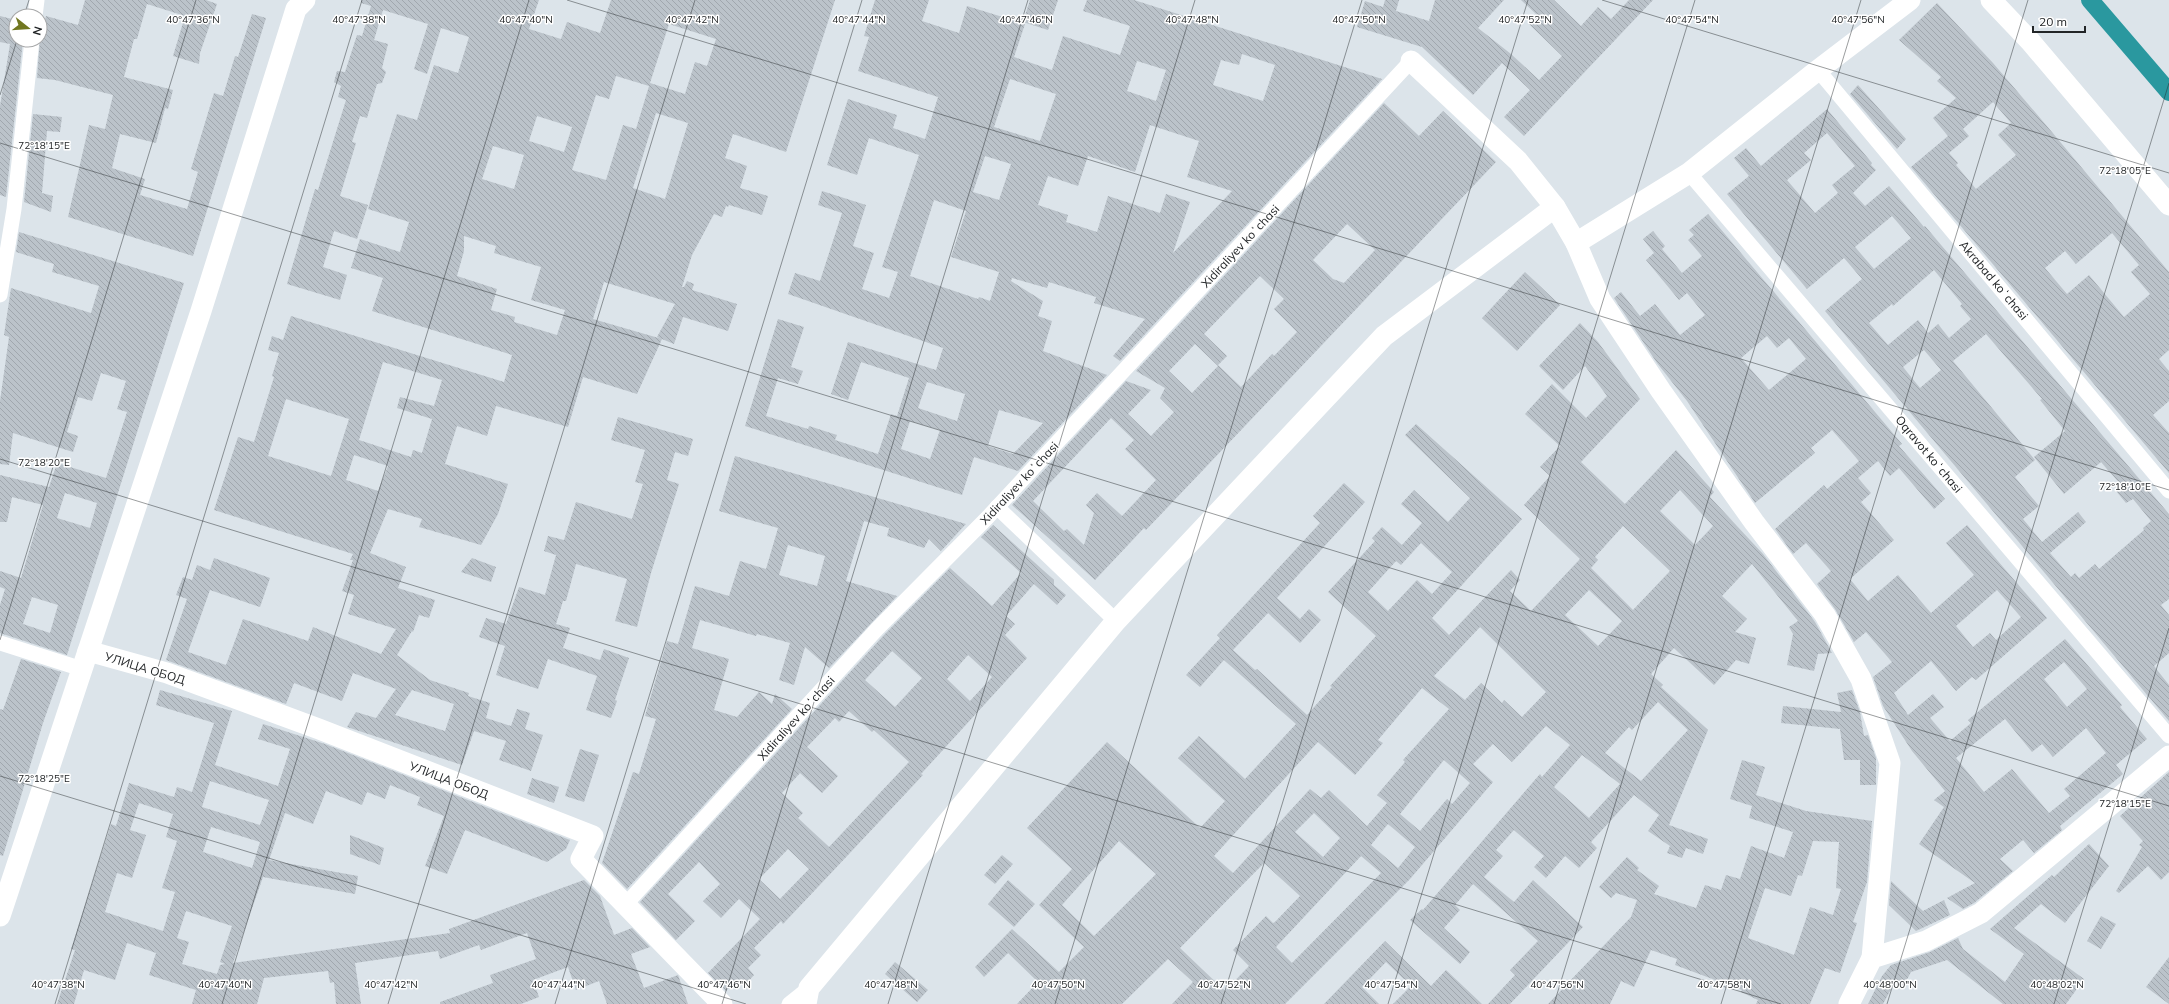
<svg xmlns="http://www.w3.org/2000/svg" width="2169" height="1004" font-family="Mulish,sans-serif">
  <style>
    .lines { fill: none; stroke-linecap: round; stroke-linejoin: round }
    .canal { stroke: #2a989f; stroke-width: 18 }
    .building { fill: url(#building-back-hatch); fill-rule: evenodd }
    .street { stroke: #fff; stroke-width: 15 }
    .secondary { stroke: #fff; stroke-width: 21 }
    .ticks { fill: none; stroke: #222527; stroke-width: 1; stroke-opacity: 0.45 }
    .labels { text-anchor: middle; dominant-baseline: central; stroke-width: 3; stroke-linejoin: round; paint-order: stroke }
    .street-label { font-size: 12px; fill: #222527; stroke: #fff }
    .ticks-label { font-size: 10px; text-anchor: middle; fill: #222527; stroke: #fff; stroke-width: 3; stroke-linejoin: round; paint-order: stroke }
  </style>
  <defs>
    <pattern id="building-back-hatch" width="6" height="6" patternUnits="userSpaceOnUse"><rect width="6" height="6" fill="#bbc3ca"/><path d="M-1 5l2 2M0 0l6 6M5-1l2 2" fill="none" stroke="#a0a7ae"/></pattern>
  </defs>
  <rect width="100%" height="100%" fill="#dce4ea"/>
  <g class="lines">
    <polyline class="canal" points="2090,0 2169,92"/>
  </g>
  <g class="building">
    <polygon points="85,0 206,0 217,4 200,53 199,64 173,56 185,16 147,4 137,39 134,39 124,77 173,90 168,109 165,108 156,143 120,134 112,168 145,179 140,195 187,209 198,172 191,169 214,93 223,96 235,56 238,57 252,14 266,18 193,256 68,217 89,125 105,129 113,95 55,80 37,78 40,37 46,16 78,25"/>
    <path d="M361 0H539L529 29 561 39 567 22 600 33 611 0H835L786 152 733 134 725 158 747 166 740 188 768 196 762 215 729 205 728 207 726 206 722 217 714 214 692 255 682 287H684L687 281 694 284 692 290 737 304 728 331 683 317 674 344 657 337 675 304 604 282 593 319 662 339 637 394 583 377 568 427 496 406 487 436 457 426 445 464 508 484 498 514 481 545 419 527 422 519 388 509 370 553 406 567 398 588 435 600 429 618 419 615 413 632 412 631 397 655 430 680 469 693 468 696 490 703 486 718 511 726 517 709 530 713 525 729 543 735 531 771 499 760 506 741 474 731 462 765 347 727 356 712 376 718 396 689 353 673 342 701 294 683 286 704 166 660 187 599 176 595 183 577 192 580 197 565 210 570 214 558 270 578 260 607 210 590 188 652 226 665 243 619 308 641 313 627 381 654 396 629 348 614 354 595 342 591 353 560H350L353 554 214 510 238 437 254 442 274 377 272 376 279 353 268 350 272 336 283 340 291 316 504 382 512 355 372 311 383 278 351 268 360 239 400 252 409 222 368 209 397 114 417 120 434 65 458 73 469 37 441 28 427 74 414 69 428 24 383 10 374 40 388 44 382 68 386 72 382 83 377 84 367 118 360 116 352 142 356 143 340 196 368 205 357 239 334 231 323 267 347 275 340 300 287 284 315 189 318 190 346 100 338 97 341 86 334 82 337 71 345 72 357 35 362 36 371 6 361 3ZM669 24 716 39 707 66 695 62 685 94 650 83ZM616 76 649 86 636 129 623 125 606 180 572 170 596 95 609 99ZM656 113 688 123 665 199 633 188ZM537 116 572 127 564 152 529 141ZM493 146 524 155 514 189 482 179ZM464 236 496 246 494 253 541 267 531 300 565 310 557 335 514 322 515 317 491 310 497 289 457 276 464 251ZM383 362 442 380 434 406 400 397 397 408 432 419 422 453 413 450 411 457 359 440ZM286 399 349 419 331 476 268 456ZM354 455 388 466 378 491 346 480ZM412 690 454 704 445 731 395 715Z"/>
    <path d="M875 0H929L922 21 959 33 967 6 1025 24 1014 57 1052 70 1063 36 1120 55 1130 26 1083 11 1087 0H1134L1382 79 1120 361 1113 356 1145 319 1094 303 1096 297 1049 282 1047 288 1012 278 1011 281 1043 301 1038 316 1052 321 1043 351 1107 375 1018 471 974 457 962 495 745 426 778 319 804 327 791 367 803 371 798 384 778 378 766 416 808 429 809 426 837 435 835 440 878 454 891 414 897 416 909 378 861 362 848 400 831 394 848 342 936 370 943 348 788 294 795 273 820 281 842 213 818 205 822 191 866 205 853 246 874 253 862 289 889 298 898 272 882 267 919 155 869 138 857 175 827 165 848 99 897 115 893 128 925 139 938 97 858 71 869 37 864 36ZM1242 54 1275 65 1263 101 1213 85 1221 60 1239 65ZM1137 61 1166 70 1156 101 1127 91ZM1010 79 1056 94 1040 141 994 127ZM1150 125 1199 141 1187 177 1232 191 1173 253 1190 202 1166 194 1160 213 1108 196 1097 232 1066 222 1068 215 1038 205 1048 176 1078 186 1088 156 1135 172ZM985 156 1011 164 999 200 973 192ZM934 200 966 211 951 257 999 272 990 301 979 297 978 299 910 276ZM927 382 965 394 957 421 918 408ZM999 410 1043 423 1013 454 988 446ZM910 421 940 430 930 459 901 449Z"/>
    <polygon points="1030,0 1058,0 1048,30 1023,22"/>
    <polygon points="1385,0 1399,0 1396,11 1429,21 1435,0 1504,0 1478,28 1511,54 1539,80 1562,56 1529,24 1537,15 1521,0 1554,0 1581,26 1598,7 1611,19 1629,0 1653,0 1524,136 1504,117 1530,90 1502,63 1473,95 1422,47 1357,27 1365,1 1383,7"/>
    <path d="M1937 3 1993 63 2046 125 2169 272V350L2159 359 2169 371V401L2153 415 2169 433V473L1911 167 1948 136 1933 118 1956 98 1937 81 1941 77 1899 40ZM1993 102 2011 123 1998 135 2016 155 1976 189 1956 165 1958 163 1949 153 1969 136 1963 129ZM2112 233 2139 265 2131 272 2150 294 2124 317 2089 275 2067 294 2045 268 2065 251 2076 264Z"/>
    <polygon points="0,16 16,20 16,40 23,40 6,197 0,195 0,106 10,44 0,42"/>
    <polygon points="1858,85 1906,139 1897,149 1850,94"/>
    <path d="M1384 103 1419 136 1443 111 1496 162 1146 530 1144 528 1095 580 1012 505 1126 381 1151 390 1128 414 1151 436 1174 412 1160 398 1165 388 1136 371ZM1347 224 1375 250 1344 283 1333 279 1313 260ZM1260 276 1284 299 1274 309 1297 332 1274 356 1272 354 1241 387 1218 365 1227 356 1204 334ZM1195 344 1218 366 1192 393 1169 371ZM1111 418 1134 440 1125 449 1156 480 1122 516 1097 493 1086 505 1094 513 1084 545 1067 529 1064 531 1033 501Z"/>
    <path d="M1827 109 1872 163 1871 165 1876 170 1853 193 1865 206 1889 186 1924 227 1925 226 2169 514V599L2161 605 2169 615V653L2154 666 2169 685V721L1825 311 1862 279 1844 258 1807 289 1727 194 1749 176 1734 158 1746 148 1761 166ZM1827 133 1855 166 1832 185 1838 193 1815 213 1787 180 1811 160 1804 153ZM1892 216 1911 238 1874 269 1855 247ZM1934 270 1962 304 1960 306 1971 319 1949 338 1938 324 1928 333 1918 320 1888 345 1869 323 1892 304 1893 306ZM1986 334 2042 399 2040 400 2065 431 2034 457 2064 494 2101 462 2122 486 2116 491 2126 503 2133 499 2151 521 2143 528 2144 530 2099 569 2095 564 2079 578 2075 573 2071 577 2050 553 2086 522 2078 512 2042 542 2023 519 2039 506 2015 477 2035 460 1953 361ZM1924 350 1941 370 1920 388 1903 367Z"/>
    <polygon points="33,114 62,117 60,132 47,131 42,193 53,196 51,212 24,202"/>
    <path d="M1708 214 1902 444 1899 446 1945 499 1934 509 1899 468 1890 476 1878 461 1858 478 1871 493 1861 502 1894 540 1850 579 1868 601 1898 575 1931 613 1974 575 1946 543 1967 525 2047 618 1976 680 1972 677 1956 691 1931 661 1894 693 1908 715 1933 694 1944 707 1930 718 1950 741 1971 723 1968 720 2065 639 2122 705 2120 707 2147 739 2116 765 2123 774 2060 826 2062 830 2034 853 2023 840 2000 859 2013 871 1974 903 1963 909 1947 898 1975 883 1919 844 1944 807 1934 800 1945 791 1912 751 1883 706 1873 677 1892 662 1866 632 1854 642 1835 609 1817 584 1831 571 1806 543 1793 554 1775 529 1824 485 1827 489 1859 461 1832 430 1811 448 1815 453 1755 503 1687 401 1657 363 1614 298 1621 292 1640 316 1655 304 1680 335 1705 315 1687 293 1679 300 1646 260 1654 253 1643 239 1653 231 1665 246 1662 249 1682 273 1702 256 1688 240 1694 235 1689 230ZM1767 336 1777 348 1789 338 1806 359 1769 390 1741 358ZM1997 590 2021 617 1996 640 1990 633 1973 647 1956 626ZM2064 662 2087 689 2067 707 2044 679ZM2005 719 2032 752 2042 744 2053 757 2086 728 2106 753 2064 789 2070 796 2049 813 2012 769 1984 792 1956 758Z"/>
    <path d="M19 232 184 283 67 655 0 633V605L5 589 0 587V571L21 578 43 505 12 497 7 522H0V475L49 487 57 463 106 478 127 412 117 409 126 381 101 373 92 401 78 397 67 432 78 436 73 452 13 433 9 465 0 464V401L9 337 4 335 11 288 91 313 99 286 52 272 54 264 16 252ZM65 493 97 503 90 528 57 518ZM32 597 58 605 50 633 23 624Z"/>
    <polygon points="1525,272 1560,305 1517,351 1482,318"/>
    <path d="M1580 323 1598 342 1640 399 1581 462 1625 504 1676 450 1714 492 1710 497 1763 554 1815 622 1832 653 1818 654 1814 671 1787 665 1793 634 1789 627 1798 621 1752 564 1722 596 1747 619 1735 632 1756 638 1749 664 1736 660 1714 685 1674 648 1651 674 1663 685 1661 687 1708 730 1669 825 1708 839 1703 854 1686 848 1682 858 1667 853 1670 846 1648 831 1659 815 1634 795 1591 842 1597 848 1579 868 1565 856 1546 878 1534 867 1544 856 1514 830 1496 850 1503 856 1484 877 1514 902 1533 880 1583 927 1510 1004H1488L1515 975 1510 970 1538 941 1473 884 1455 905 1460 910 1444 928 1470 952 1460 964 1410 920 1422 909 1423 910 1540 774 1542 777 1570 745 1546 726 1512 762 1493 744 1473 764 1493 782 1410 879 1285 1004H1172L1193 982 1168 959 1122 1004H1017L1038 982 1008 953 984 977 975 967 1012 929 1059 972 1084 947 1039 905 1072 869 1027 828 1107 742 1200 828 1225 801 1178 758 1199 736 1245 779 1296 724 1224 660 1200 687 1186 675 1220 638 1217 635 1320 523 1313 516 1344 483 1365 502 1277 598 1300 619 1309 609 1321 620 1300 643 1268 613 1233 650 1255 670 1257 669 1307 715 1332 687 1330 686 1376 636 1328 592 1375 541 1372 538 1382 527 1402 545 1422 523 1401 504 1414 490 1448 522 1470 498 1405 435 1416 424 1522 519 1432 618 1449 635 1511 570 1520 580 1510 591 1531 611 1580 559 1524 505 1550 476 1540 467 1560 446 1525 414 1552 384 1586 418 1607 396 1585 366 1563 390 1539 366ZM1680 490 1713 526 1695 545 1660 511ZM1623 526 1670 571 1633 610 1591 568 1598 560 1595 557ZM1421 543 1452 572 1432 594 1417 580 1388 611 1368 592 1396 561 1401 565ZM1589 590 1622 621 1598 646 1565 615ZM1480 627 1546 692 1522 717 1504 700 1502 703 1481 683 1465 700 1434 676ZM1422 688 1449 709 1403 760 1405 762 1377 795 1387 803 1367 826 1329 790 1321 798 1310 789 1233 873 1214 856 1318 742 1355 775 1383 743 1378 740ZM1658 702 1688 730 1641 781 1605 753 1629 727 1632 730ZM1582 755 1620 784 1589 818 1554 787ZM1444 760 1470 783 1452 804 1447 799 1420 831 1400 814ZM1314 813 1340 838 1323 857 1295 832ZM1388 824 1415 847 1398 868 1371 845ZM1119 841 1156 874 1094 936 1062 905ZM1361 856 1381 873 1292 963 1276 947ZM1264 863 1300 896 1275 922 1273 923 1266 916 1233 950 1249 966 1225 991 1180 948Z"/>
    <polygon points="618,417 693,439 688,456 675,452 667,480 679,484 651,573 637,627 615,621 627,579 576,564 566,601 563,601 556,624 570,628 563,648 600,660 604,649 629,658 615,700 617,701 611,718 586,710 597,676 548,659 538,689 496,675 505,646 479,637 486,618 506,624 519,587 545,595 556,555 544,551 548,536 564,540 576,502 632,519 643,484 635,482 645,450 611,440"/>
    <path d="M735 456 966 524 941 551 929 539 924 548 887 536 889 528 864 521 846 581 897 596 829 668 805 647 794 685 779 680 790 643 757 634 756 636 700 620 692 648 729 659 714 710 737 717 759 692 772 704 775 694 792 709 627 889 602 863 633 772 639 774 656 719 645 716 667 641 678 644 695 586 729 596 740 561 766 569 778 528 719 511ZM788 545 825 556 817 586 779 575Z"/>
    <path d="M993 525 1054 580V585L1066 595 1057 605 1034 584 1006 616 1015 624 1005 635 1027 658 921 774 923 775 833 871 783 924 781 921 754 948 761 955 748 968 754 975 745 985 738 979 726 991 708 973 760 919 739 899 721 918 703 901 720 884 699 862 668 894 695 921 676 940 640 902 884 635 950 568 992 606 1021 573 981 537ZM892 651 922 678 895 707 865 680ZM968 655 992 677 970 701 947 679ZM849 711 872 732 874 730 909 762 829 847 798 818 803 813 782 793 800 773 822 793 838 776 807 747 835 718 839 722ZM788 849 809 869 780 899 759 879Z"/>
    <polygon points="472,558 496,567 491,582 461,572"/>
    <polygon points="21,659 61,672 43,723 3,856 0,855 0,709 3,710"/>
    <path d="M160 690 232 711 215 765 278 786 290 749 258 739 263 724 325 744 570 840 566 849 547 862 465 830 447 874 425 866 444 816 417 805 420 797 390 785 385 799 367 792 362 805 326 791 313 824 285 813 269 860 358 876 355 894 263 877 233 963 450 933 449 929 584 880 600 896 614 935 632 928 650 947 631 954 644 988 678 975 688 1004H607L599 981 576 990 568 967 533 980 539 997 521 1004H440V1002L493 983 490 975 536 959 527 933 481 950 479 945 440 959 438 951 355 963 361 1004H336L334 982 330 983 328 971 264 978 257 1004H192L196 990 149 975 156 953 127 943 115 980 84 970 74 1004H57L75 950 71 949 111 824 116 826 129 783 174 797 177 787 192 792 214 723 156 705ZM210 781 269 800 260 825 202 807ZM139 803 173 814 166 837 177 841 162 888 175 892 163 931 105 912 117 873 132 878 146 835 130 830ZM211 827 260 842 252 868 203 852ZM186 911 232 926 220 962 225 964 220 965 217 974 182 964 189 942 177 938Z"/>
    <polygon points="1852,690 1860,712 1864,736 1868,735 1876,758 1876,785 1860,785 1860,760 1844,760 1840,729 1781,723 1783,706 1841,712 1837,693"/>
    <polygon points="580,749 599,755 584,802 565,796"/>
    <path d="M1742 760 1765 767 1756 795 1806 811 1872 821 1867 882 1853 922 1857 923 1840 973 1825 968 1810 1004H1756L1758 1000 1741 992 1742 990 1675 965 1677 959 1651 950 1634 987 1621 981 1610 1004H1548L1631 917 1637 900 1616 893 1611 898 1599 887 1627 857 1639 868 1637 870 1659 886 1654 894 1696 908 1705 885 1721 890 1726 875 1740 879 1751 846 1784 858 1793 832 1749 818 1752 806 1730 799ZM1813 841 1839 842 1836 888 1841 889 1833 915 1810 907 1794 955 1748 938 1765 888 1791 896 1798 875 1802 876Z"/>
    <polygon points="2169,772 2169,872 2161,880 2148,866 2119,893 2116,891 2142,847 2139,845 2143,841 2120,816"/>
    <polygon points="532,778 559,787 554,803 527,794"/>
    <polygon points="350,835 384,848 380,865 350,854"/>
    <polygon points="2089,844 2109,866 2065,923 2041,904 2014,928 2084,979 2066,1004 2003,1004 1947,960 1911,972 1903,987 1895,982 1883,1004 1868,1004 1882,976 1891,965 1930,952 1958,938 1963,949 2005,982 2024,954 1990,929 2052,875 2054,877"/>
    <polygon points="1002,855 1013,864 995,884 984,875"/>
    <polygon points="1008,880 1035,904 1014,927 988,904"/>
    <polygon points="1891,881 1923,911 1944,900 1950,915 1916,931 1889,905"/>
    <polygon points="2101,916 2116,924 2101,949 2087,941"/>
    <polygon points="1385,941 1431,986 1446,970 1482,1004 1393,1004 1411,986 1386,962 1362,987 1379,1004 1324,1004"/>
    <polygon points="2169,957 2169,1004 2146,987"/>
    <polygon points="895,962 928,990 917,1002 885,974"/>
  </g>
  <g class="lines">
    <g class="street">
      <polyline points="35,16 37,0"/>
      <polyline points="1818,70 2169,491"/>
      <polyline points="1689,173 2169,736"/>
      <polyline points="0,295 14,209 32,40"/>
      <polyline points="997,507 1116,621"/>
      <polyline points="0,643 82,669"/>
      <polyline points="626,904 877,629 988,517 1411,61"/>
      <polyline points="789,1004 809,988"/>
    </g>
    <g class="secondary">
      <polyline points="1991,0 2030,41 2169,205"/>
      <polyline points="1411,61 1518,161 1555,207 1576,243 1600,299 1661,391 1754,522 1825,615 1861,679 1890,763 1872,958"/>
      <polyline points="1576,243 1689,173 1818,70 1910,0"/>
      <polyline points="88,651 167,673 319,729 593,836 581,859 722,1004"/>
      <polyline points="0,916 201,311 296,9 305,0"/>
      <polyline points="806,1004 809,988 1116,621 1384,336 1555,207"/>
      <polyline points="1849,1004 1872,958 1926,941 1981,913 2169,756"/>
    </g>
  </g>
  <path class="ticks" d="M567 0 2169 490M1602 0 2169 173M24 16 29 0M0 95 17 40M0 143 2169 806M0 459 1781 1004M0 640 196 0M0 776 746 1004M55 1004 362 0M222 1004 529 0M388 1004 695 0M555 1004 862 0M722 1004 1028 0M888 1004 1195 0M1055 1004 1362 0M1221 1004 1528 0M1388 1004 1695 0M1554 1004 1861 0M1721 1004 2028 0M1887 1004 2169 83M2054 1004 2169 628"/>
  <g class="labels">
    <g class="street-label">
      <text transform="translate(1240 246) rotate(-47)">Xidiraliyev koʻchasi</text>
      <text transform="translate(1994 280) rotate(50)">Akrabad koʻchasi</text>
      <text transform="translate(1929 454) rotate(50)">Oqravot koʻchasi</text>
      <text transform="translate(1019 483) rotate(-47)">Xidiraliyev koʻchasi</text>
      <text transform="translate(145 668) rotate(17)">УЛИЦА ОБОД</text>
      <text transform="translate(796 718) rotate(-48)">Xidiraliyev koʻchasi</text>
      <text transform="translate(449 780) rotate(21)">УЛИЦА ОБОД</text>
    </g>
  </g>
  <g class="ticks-label">
    <text x="193" y="23">40°47'36"N</text>
    <text x="359" y="23">40°47'38"N</text>
    <text x="526" y="23">40°47'40"N</text>
    <text x="692" y="23">40°47'42"N</text>
    <text x="859" y="23">40°47'44"N</text>
    <text x="1026" y="23">40°47'46"N</text>
    <text x="1192" y="23">40°47'48"N</text>
    <text x="1359" y="23">40°47'50"N</text>
    <text x="1525" y="23">40°47'52"N</text>
    <text x="1692" y="23">40°47'54"N</text>
    <text x="1858" y="23">40°47'56"N</text>
    <text x="44" y="149">72°18'15"E</text>
    <text x="2125" y="174">72°18'05"E</text>
    <text x="44" y="466">72°18'20"E</text>
    <text x="2125" y="490">72°18'10"E</text>
    <text x="44" y="782">72°18'25"E</text>
    <text x="2125" y="807">72°18'15"E</text>
    <text x="58" y="988">40°47'38"N</text>
    <text x="225" y="988">40°47'40"N</text>
    <text x="391" y="988">40°47'42"N</text>
    <text x="558" y="988">40°47'44"N</text>
    <text x="724" y="988">40°47'46"N</text>
    <text x="891" y="988">40°47'48"N</text>
    <text x="1058" y="988">40°47'50"N</text>
    <text x="1224" y="988">40°47'52"N</text>
    <text x="1391" y="988">40°47'54"N</text>
    <text x="1557" y="988">40°47'56"N</text>
    <text x="1724" y="988">40°47'58"N</text>
    <text x="1890" y="988">40°48'00"N</text>
    <text x="2057" y="988">40°48'02"N</text>
  </g>
  <g transform="translate(28 28) rotate(107)"><circle r="19" fill="#ffffff" stroke="#a7a8a9"/>
  <path d="M0-3L7 15L0 10L-7 15Z" fill="#717720"/>
  <text y="-6" font-size="11" font-weight="bold" text-anchor="middle" fill="#222527">N</text>
  </g>
  <path d="M2033 26v6h52v-6" fill="none" stroke="#222527" stroke-width="2"/>
  <text x="2039" y="26" font-size="12" fill="#222527" stroke="#ffffff" stroke-width="3" paint-order="stroke">20 m</text>
</svg>
